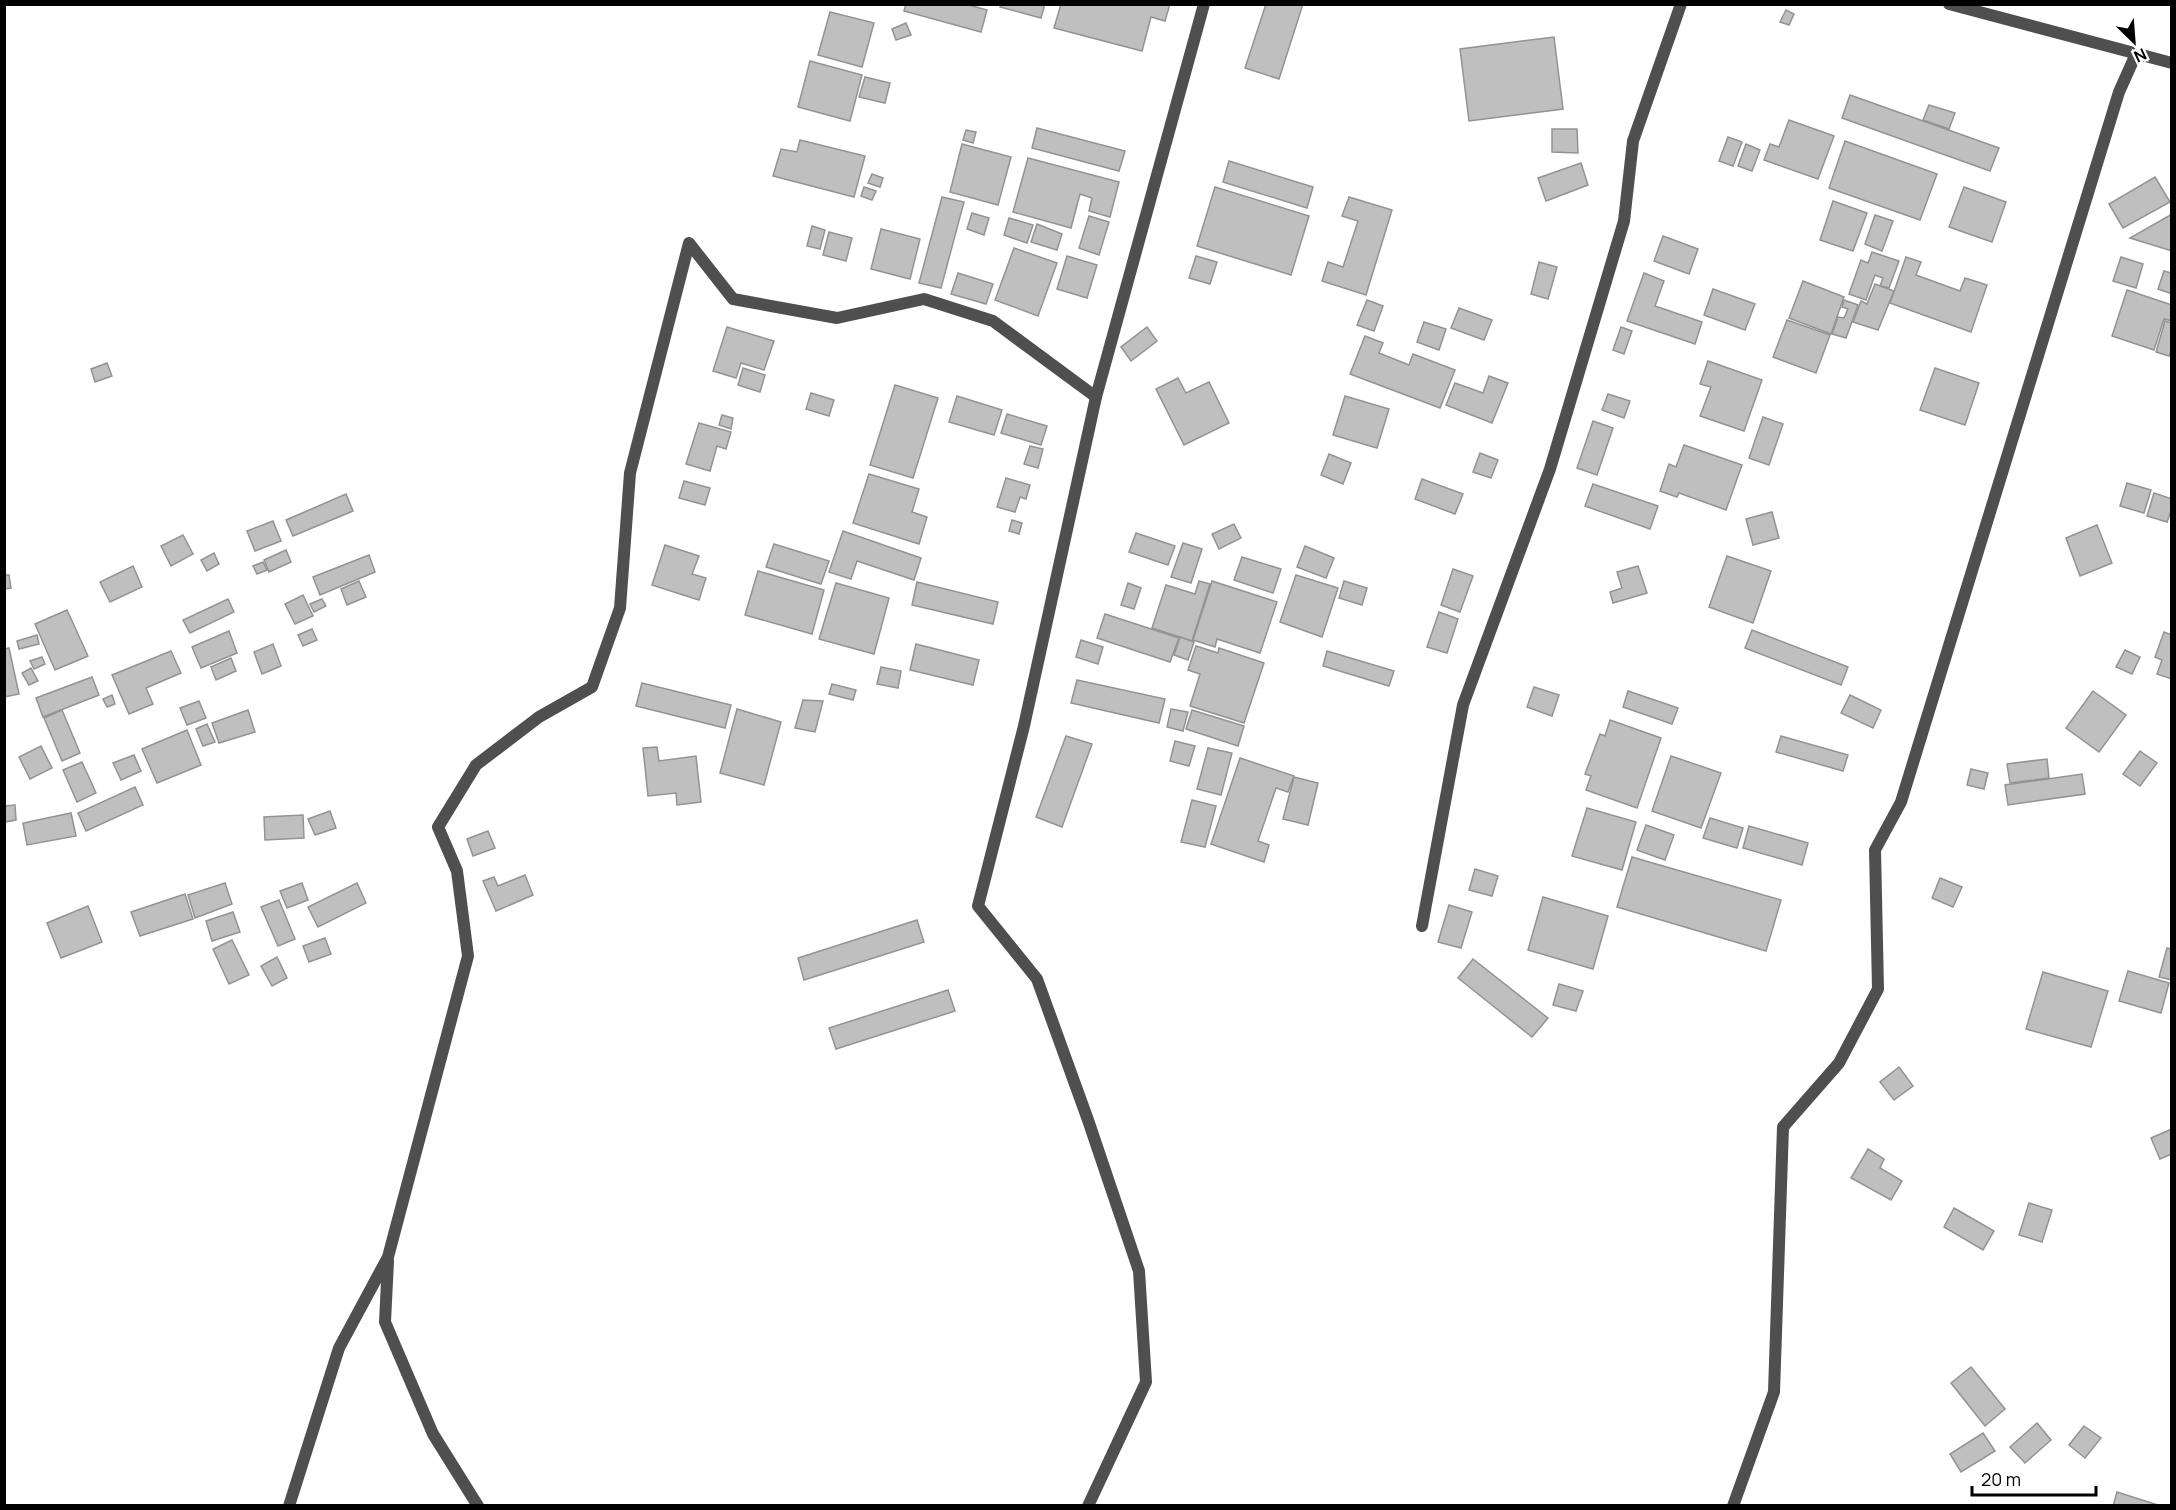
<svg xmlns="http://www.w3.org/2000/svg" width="2176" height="1510" font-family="Manrope,sans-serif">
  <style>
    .building { fill: #bfbfbf; stroke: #939393; stroke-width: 1.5 }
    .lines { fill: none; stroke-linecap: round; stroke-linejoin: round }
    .street { stroke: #4f4f4f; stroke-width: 12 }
  </style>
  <rect width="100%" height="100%" fill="#fff"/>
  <g class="building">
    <polygon points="906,4 965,4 987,10 981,32 904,11"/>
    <polygon points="1001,4 1045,4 1041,18 1000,7"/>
    <polygon points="1061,4 1170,4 1165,21 1151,17 1142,51 1054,28"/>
    <polygon points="1266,4 1303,4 1279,79 1245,68"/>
    <polygon points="1786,10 1794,14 1789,25 1780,22"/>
    <polygon points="830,12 874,23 862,67 818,55"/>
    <polygon points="906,23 911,35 896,40 892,29"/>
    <polygon points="1554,37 1563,109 1469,121 1460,49"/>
    <polygon points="810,61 862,75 850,121 798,107"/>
    <polygon points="865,77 890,83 885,103 859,97"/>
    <polygon points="1850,95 1999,148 1990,171 1842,118"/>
    <polygon points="1929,105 1955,113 1949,129 1923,120"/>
    <polygon points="1789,120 1834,136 1818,179 1764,160 1770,144 1779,147"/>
    <polygon points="1037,128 1125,151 1119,171 1032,148"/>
    <polygon points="1552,129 1577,129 1578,153 1552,152"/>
    <polygon points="966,130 976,132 973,143 963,140"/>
    <polygon points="1728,137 1742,142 1733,166 1719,161"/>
    <polygon points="800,140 865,156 854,197 773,176 781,149 797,152"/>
    <polygon points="1845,141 1937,174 1920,220 1829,188"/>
    <polygon points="962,144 1011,157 998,205 950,192"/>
    <polygon points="1746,144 1760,150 1752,171 1738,166"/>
    <polygon points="1028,158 1119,182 1110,217 1089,211 1092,198 1080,194 1071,228 1013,212"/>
    <polygon points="1229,161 1313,187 1307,208 1223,182"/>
    <polygon points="1581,163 1588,185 1546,201 1538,178"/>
    <polygon points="872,174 883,178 880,187 868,183"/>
    <polygon points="2155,177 2170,202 2123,228 2109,204"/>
    <polygon points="864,187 876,191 872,200 861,196"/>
    <polygon points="1215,187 1309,216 1291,275 1197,246"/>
    <polygon points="1964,187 2006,202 1992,242 1949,227"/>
    <polygon points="942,197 964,202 941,288 919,283"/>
    <polygon points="1349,197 1392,210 1366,295 1322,281 1328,262 1343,267 1358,221 1342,216"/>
    <polygon points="1833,201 1867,213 1853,251 1820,240"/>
    <polygon points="972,213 989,218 984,235 967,229"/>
    <polygon points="2172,214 2172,251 2130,238"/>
    <polygon points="1875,215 1893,221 1882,251 1865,244"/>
    <polygon points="1089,216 1109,222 1099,255 1079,248"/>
    <polygon points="1009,218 1033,225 1027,243 1004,235"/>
    <polygon points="1037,224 1062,234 1057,250 1031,242"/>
    <polygon points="812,226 825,230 820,249 807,246"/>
    <polygon points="881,229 920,239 910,279 871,269"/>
    <polygon points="829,232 852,238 846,261 823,255"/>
    <polygon points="1663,236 1698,249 1689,274 1654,261"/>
    <polygon points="1014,248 1057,263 1038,316 995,300"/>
    <polygon points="1872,252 1899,261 1889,288 1880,286 1883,278 1875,275 1866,300 1849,294 1861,260 1868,263"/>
    <polygon points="1067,256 1097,265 1087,298 1057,289"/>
    <polygon points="1196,256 1217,262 1210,284 1189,278"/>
    <polygon points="1906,257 1921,262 1916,275 1960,291 1965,278 1987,285 1971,332 1890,303"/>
    <polygon points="2121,257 2143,264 2136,288 2113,281"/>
    <polygon points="1539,262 1557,267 1548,299 1531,294"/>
    <polygon points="2164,271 2172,273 2172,294 2158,289"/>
    <polygon points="958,273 993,284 986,304 951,294"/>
    <polygon points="1644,273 1664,281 1655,306 1702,322 1695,344 1627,321"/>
    <polygon points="1803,281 1844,297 1831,334 1789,318"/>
    <polygon points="1875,284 1894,291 1878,330 1853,322 1861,301 1867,304"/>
    <polygon points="1713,289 1755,304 1745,330 1704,315"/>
    <polygon points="2127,290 2172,305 2172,321 2164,319 2154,350 2112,336"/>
    <polygon points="1367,300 1383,306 1374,331 1357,325"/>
    <polygon points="1844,300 1858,305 1846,338 1832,334 1838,317 1844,318 1848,309 1842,307"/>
    <polygon points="1459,308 1492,320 1484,340 1451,328"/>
    <polygon points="1787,320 1830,335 1816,373 1773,357"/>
    <polygon points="2165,321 2172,323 2172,349 2169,356 2156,352"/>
    <polygon points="1424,322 1446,329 1439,350 1417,342"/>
    <polygon points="727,327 774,341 764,370 741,363 736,378 713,371"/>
    <polygon points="1147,327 1157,341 1131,361 1121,347"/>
    <polygon points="1621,327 1632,331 1624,354 1613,350"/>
    <polygon points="1365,336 1383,343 1379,353 1409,365 1413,354 1455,370 1440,408 1350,374"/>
    <polygon points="1708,361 1762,380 1744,431 1700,416 1711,387 1700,384"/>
    <polygon points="107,363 112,376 95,382 91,369"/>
    <polygon points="743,368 765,375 760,392 738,385"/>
    <polygon points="1935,368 1979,383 1965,425 1920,410"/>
    <polygon points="1489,376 1508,383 1492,423 1446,405 1455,383 1483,393"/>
    <polygon points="1178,378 1186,393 1209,382 1229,423 1184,445 1156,389"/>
    <polygon points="895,385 938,398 913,478 870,465"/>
    <polygon points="811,393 834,400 829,416 806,409"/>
    <polygon points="1608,394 1630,401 1624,418 1602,410"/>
    <polygon points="957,396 1002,410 994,435 949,422"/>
    <polygon points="1345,396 1389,409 1377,448 1333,435"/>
    <polygon points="1007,414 1047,426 1041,445 1001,433"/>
    <polygon points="722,415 733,418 731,429 719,425"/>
    <polygon points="1763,417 1783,424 1769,465 1749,458"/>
    <polygon points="1593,421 1613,428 1597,475 1577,468"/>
    <polygon points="699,423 731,432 726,449 717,446 710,471 686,464"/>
    <polygon points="1684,445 1742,465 1726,510 1679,493 1677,497 1660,491 1669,464 1676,467"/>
    <polygon points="1030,446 1043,449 1038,468 1024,464"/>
    <polygon points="1480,453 1498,460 1491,478 1473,472"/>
    <polygon points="1329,454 1351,463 1343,484 1321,475"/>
    <polygon points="869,474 919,489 912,512 927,517 919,544 853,523"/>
    <polygon points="1006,478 1030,485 1026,499 1020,497 1015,512 997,507"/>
    <polygon points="1422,479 1463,494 1455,514 1415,499"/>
    <polygon points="684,481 710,488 705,505 679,498"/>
    <polygon points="2127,483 2151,490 2144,513 2120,506"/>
    <polygon points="1593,484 1658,506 1650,529 1585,506"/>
    <polygon points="2154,493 2172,499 2172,508 2167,522 2147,516"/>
    <polygon points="346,494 353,511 293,536 286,520"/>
    <polygon points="1772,512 1779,538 1753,545 1746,519"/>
    <polygon points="1012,520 1022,523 1019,534 1009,531"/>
    <polygon points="273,521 281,541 255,551 247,531"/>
    <polygon points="1234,524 1241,538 1219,549 1212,534"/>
    <polygon points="2097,525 2112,563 2080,576 2066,538"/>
    <polygon points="843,531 921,558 914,580 857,561 851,579 829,572"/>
    <polygon points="1136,533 1175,546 1168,565 1129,552"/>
    <polygon points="183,535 193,554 171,566 161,546"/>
    <polygon points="1183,543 1202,549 1191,583 1171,577"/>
    <polygon points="774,544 829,561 821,584 766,567"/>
    <polygon points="665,545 699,556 692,574 706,578 699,600 652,585"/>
    <polygon points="1305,546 1334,558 1326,578 1297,567"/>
    <polygon points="286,550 291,562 269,572 264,560"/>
    <polygon points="214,553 219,564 207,571 201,560"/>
    <polygon points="369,555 375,572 320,595 313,577"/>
    <polygon points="1727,556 1771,571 1753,623 1709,607"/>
    <polygon points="1242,557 1281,569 1273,593 1234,580"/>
    <polygon points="263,562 267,570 257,574 253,566"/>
    <polygon points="133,566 142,587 110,602 100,582"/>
    <polygon points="1638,566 1647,593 1613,603 1610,592 1622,588 1617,572"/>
    <polygon points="1453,569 1473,576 1460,612 1441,605"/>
    <polygon points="758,571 824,590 812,634 745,615"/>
    <polygon points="4,575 9,575 11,588 4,589"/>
    <polygon points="1296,575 1338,588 1322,637 1280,622"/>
    <polygon points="359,581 366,597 347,605 341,589"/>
    <polygon points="1199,581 1210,584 1192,641 1152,628 1166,585 1195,594"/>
    <polygon points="1212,581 1277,602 1260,653 1217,639 1215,647 1193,640"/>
    <polygon points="1344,581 1367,588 1362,605 1339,598"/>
    <polygon points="917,582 998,602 993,624 912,605"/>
    <polygon points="836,583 889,598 874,654 819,639"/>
    <polygon points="1128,583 1141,588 1134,609 1121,605"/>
    <polygon points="303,595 313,616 295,624 285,604"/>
    <polygon points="228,599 234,612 190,633 183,620"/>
    <polygon points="322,599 326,606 314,612 310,604"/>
    <polygon points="67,610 88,656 55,670 35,624"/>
    <polygon points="1439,612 1458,619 1447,653 1427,647"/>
    <polygon points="1105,614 1179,638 1170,662 1097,638"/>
    <polygon points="312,629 317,640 303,646 298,635"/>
    <polygon points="1752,630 1848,667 1841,685 1745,648"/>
    <polygon points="229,631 237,653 201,668 192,647"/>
    <polygon points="2164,632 2172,635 2172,679 2157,674 2162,660 2155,657"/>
    <polygon points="37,635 39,644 19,649 17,641"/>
    <polygon points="1180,637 1194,642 1188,660 1174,655"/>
    <polygon points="1081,640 1103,647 1098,664 1076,657"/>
    <polygon points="273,644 281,666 262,674 254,652"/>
    <polygon points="916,644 979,660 973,685 910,670"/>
    <polygon points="1196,646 1218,653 1219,648 1264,663 1244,723 1190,706 1200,674 1188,670"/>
    <polygon points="9,648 19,694 4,697 4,649"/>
    <polygon points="2125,650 2140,657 2132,674 2116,667"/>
    <polygon points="171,651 181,673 146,688 153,704 129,714 112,675"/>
    <polygon points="1327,651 1394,671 1389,686 1323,666"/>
    <polygon points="42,657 45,664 34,669 30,661"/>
    <polygon points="231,658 236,671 216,680 211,667"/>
    <polygon points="881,667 901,671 898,688 877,684"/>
    <polygon points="31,668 38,681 29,685 22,673"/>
    <polygon points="92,677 99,695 43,717 36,698"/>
    <polygon points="1077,680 1165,699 1159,723 1071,703"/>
    <polygon points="642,683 731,705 725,728 636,706"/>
    <polygon points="832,684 856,690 853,700 829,694"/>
    <polygon points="1534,687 1559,695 1552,716 1527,707"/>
    <polygon points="1628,691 1678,708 1672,724 1623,707"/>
    <polygon points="2093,691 2126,715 2099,752 2066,728"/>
    <polygon points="112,695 115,704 107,707 103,699"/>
    <polygon points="1850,695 1881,710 1873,728 1841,713"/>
    <polygon points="803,700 823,701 815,732 795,728"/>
    <polygon points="199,701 206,718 187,725 180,708"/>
    <polygon points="737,709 781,722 764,785 720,773"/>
    <polygon points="1171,709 1188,712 1183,731 1167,727"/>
    <polygon points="62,710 80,753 62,761 44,718"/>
    <polygon points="248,710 255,732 219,743 212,723"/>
    <polygon points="1192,710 1244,726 1238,746 1186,729"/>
    <polygon points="1610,720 1661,738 1637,808 1586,790 1591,776 1585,774 1600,734 1605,736"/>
    <polygon points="207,724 215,742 203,746 196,729"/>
    <polygon points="187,730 201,765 157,783 142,749"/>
    <polygon points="1066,736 1092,744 1062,827 1036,817"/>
    <polygon points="1781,736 1848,755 1843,771 1776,752"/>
    <polygon points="1175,741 1195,746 1189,766 1170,761"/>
    <polygon points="41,746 52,768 30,779 19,757"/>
    <polygon points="657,747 659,761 696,756 701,802 677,805 676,793 648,796 643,748"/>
    <polygon points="1208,748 1232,753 1221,795 1197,789"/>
    <polygon points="2140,751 2157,763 2140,786 2123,774"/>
    <polygon points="134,755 141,771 121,780 113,763"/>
    <polygon points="1671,756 1721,773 1701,828 1652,811"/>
    <polygon points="1240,758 1294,776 1288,792 1276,788 1258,841 1269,845 1264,862 1211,844"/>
    <polygon points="2047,759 2049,778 2010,783 2007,764"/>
    <polygon points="82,762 96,793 77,802 63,770"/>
    <polygon points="1971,769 1988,773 1984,789 1967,785"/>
    <polygon points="2082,774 2085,794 2008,805 2005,785"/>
    <polygon points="1294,777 1318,783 1308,825 1283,819"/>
    <polygon points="135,787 143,805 86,831 78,813"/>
    <polygon points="1192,800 1216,806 1205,847 1181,842"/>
    <polygon points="15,805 16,820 4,822 4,806"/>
    <polygon points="1587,808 1636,822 1622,870 1572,856"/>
    <polygon points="330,811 336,828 315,835 308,819"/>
    <polygon points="71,813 76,836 27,845 23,823"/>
    <polygon points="303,815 304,838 265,840 264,817"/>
    <polygon points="1710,818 1743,828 1737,848 1703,838"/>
    <polygon points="1646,825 1674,835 1665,860 1637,850"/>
    <polygon points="1749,826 1808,843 1802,865 1743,848"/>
    <polygon points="488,831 495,848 473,856 467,839"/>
    <polygon points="1632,857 1781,900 1766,951 1617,907"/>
    <polygon points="1475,869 1498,876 1492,896 1469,890"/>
    <polygon points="525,875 533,895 496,911 483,881 494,877 498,886"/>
    <polygon points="1940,878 1962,887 1953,907 1932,898"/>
    <polygon points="225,883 232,904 195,918 188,895"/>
    <polygon points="302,883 308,900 287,908 280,891"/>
    <polygon points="357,883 366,903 318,927 308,907"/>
    <polygon points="185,894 193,919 140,936 131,912"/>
    <polygon points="1543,897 1608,916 1593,969 1528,950"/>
    <polygon points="279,900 295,939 278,946 261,907"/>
    <polygon points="1449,905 1472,912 1461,948 1438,942"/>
    <polygon points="88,906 102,942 61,958 47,923"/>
    <polygon points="233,912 240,932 212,941 206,921"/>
    <polygon points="917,920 924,942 804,980 798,958"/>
    <polygon points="325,938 331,954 309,962 303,946"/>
    <polygon points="232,940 249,975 229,984 213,949"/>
    <polygon points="2167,948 2172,949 2172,980 2159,977"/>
    <polygon points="277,957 287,978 272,986 261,966"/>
    <polygon points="1473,959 1548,1018 1532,1037 1458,978"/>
    <polygon points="2128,971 2169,983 2161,1013 2119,1001"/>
    <polygon points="2043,972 2108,991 2091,1047 2026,1029"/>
    <polygon points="1559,984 1583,991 1576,1011 1553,1005"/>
    <polygon points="948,990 955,1011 836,1049 829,1028"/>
    <polygon points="1899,1067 1913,1086 1894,1100 1880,1082"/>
    <polygon points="2172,1129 2172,1154 2160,1159 2151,1138"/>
    <polygon points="1868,1149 1884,1159 1880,1168 1902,1181 1891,1200 1851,1178"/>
    <polygon points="2029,1203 2052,1210 2042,1242 2019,1235"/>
    <polygon points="1954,1208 1994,1231 1983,1250 1944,1227"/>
    <polygon points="1971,1367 2005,1409 1985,1426 1951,1383"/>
    <polygon points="2037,1423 2051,1440 2025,1463 2010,1447"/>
    <polygon points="2084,1426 2101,1438 2085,1458 2069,1445"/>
    <polygon points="1983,1433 1995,1451 1961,1472 1950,1454"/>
    <polygon points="2117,1492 2161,1506 2113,1506"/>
  </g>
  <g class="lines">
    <g class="street">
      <polyline points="1949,4 2172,63"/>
      <polyline points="1422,926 1463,705 1550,469 1624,221 1633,141 1681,4"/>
      <polyline points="388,1261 385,1322 433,1434 478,1506"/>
      <polyline points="289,1506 339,1348 388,1257 468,956 457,871 438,827 476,765 539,717 592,687 620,608 630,473 689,243 733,299 837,318 924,299 993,321 1096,397"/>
      <polyline points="1088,1506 1146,1382 1139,1271 1088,1120 1037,979 978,906 1024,726 1096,397 1204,4"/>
      <polyline points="1733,1506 1774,1392 1783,1127 1839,1063 1878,989 1875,850 1901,802 2119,92 2136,54"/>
    </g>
  </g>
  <rect width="2176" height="1510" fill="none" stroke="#000000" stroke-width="12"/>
  <g transform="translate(2134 42) rotate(155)" stroke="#ffffff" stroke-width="4.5" paint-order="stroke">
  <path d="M0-4.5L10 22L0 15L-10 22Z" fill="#000000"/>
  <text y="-9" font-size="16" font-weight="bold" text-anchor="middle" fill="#000000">N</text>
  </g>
  <path d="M1972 1486v9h124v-9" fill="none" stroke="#000000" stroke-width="3"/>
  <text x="1981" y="1486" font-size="18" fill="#000000" stroke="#ffffff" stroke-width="4.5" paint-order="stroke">20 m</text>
</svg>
